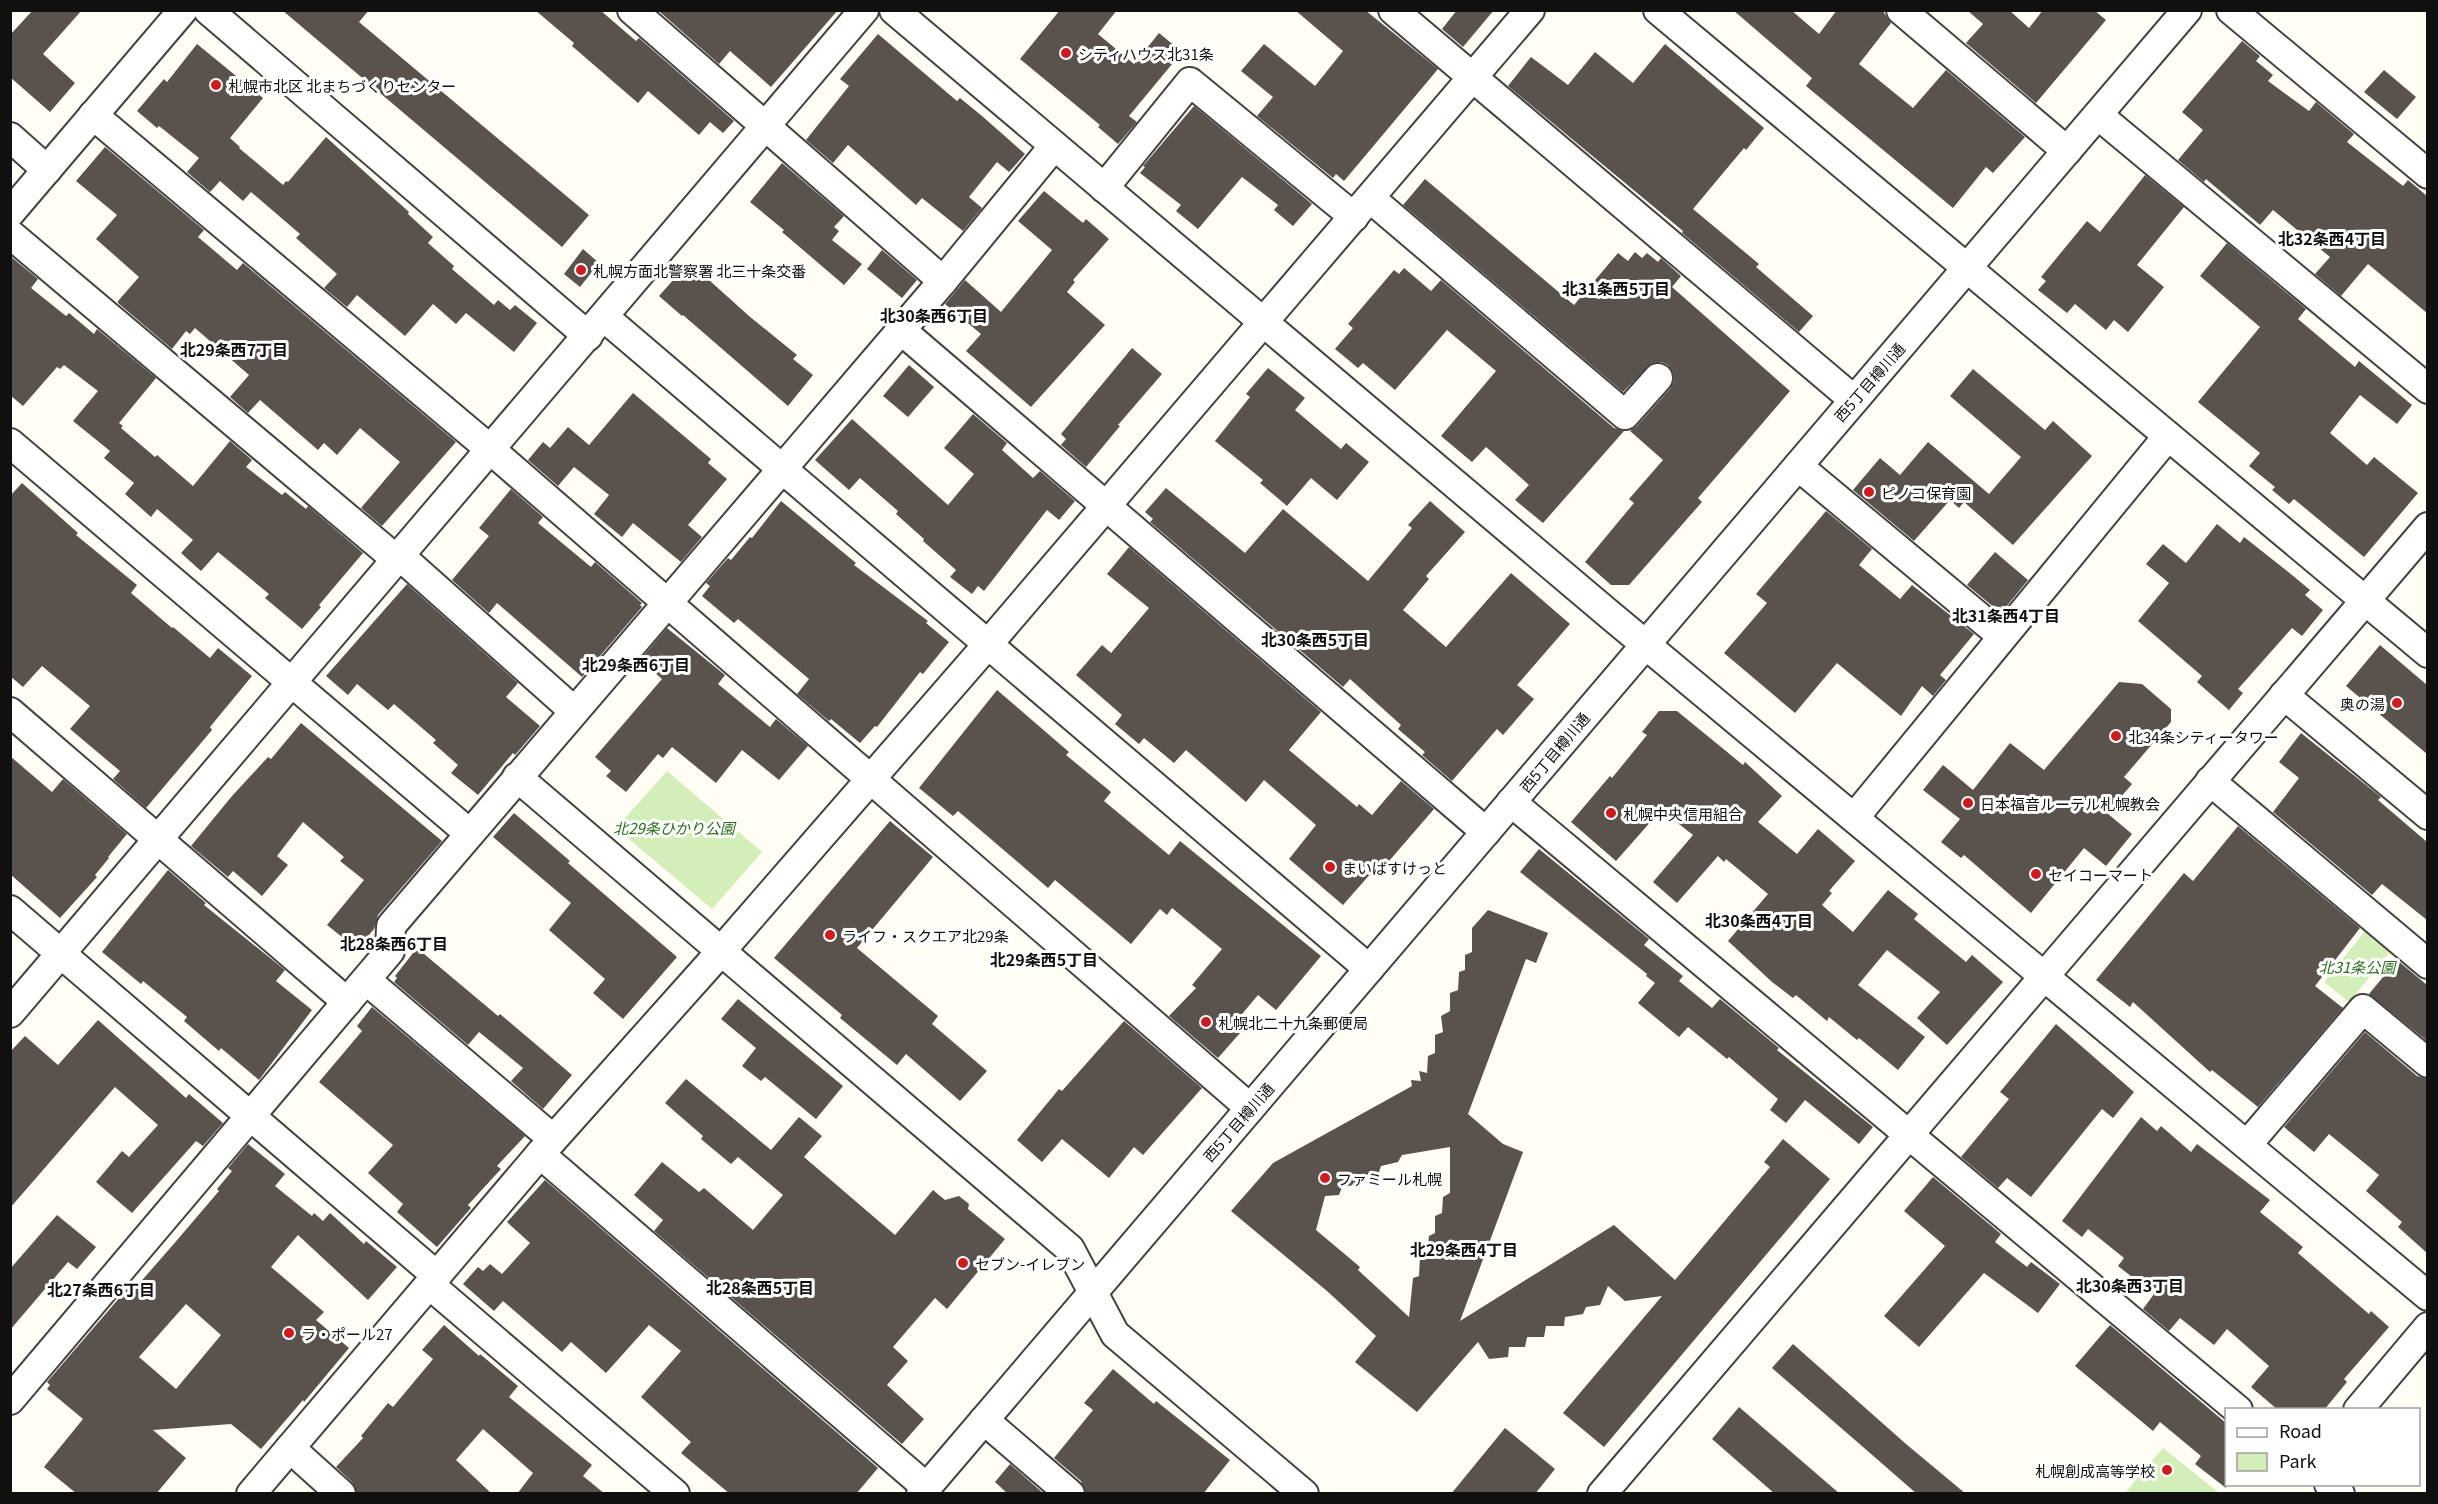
<svg xmlns="http://www.w3.org/2000/svg" width="2438" height="1504" font-family="Georgia,'Noto Sans JP',serif">
  <style>
    .green { fill: #d3eeb9 }
    .building { fill: #5a524c; fill-rule: evenodd }
    .lines { fill: none; stroke-linecap: round; stroke-linejoin: round }
    .minor-casing { stroke: #434343; stroke-width: 32 }
    .minor { stroke: #fff; stroke-width: 28 }
    .poi-dot { fill: #ce1b20; stroke: #fff; stroke-width: 2 }
    .labels { text-anchor: middle; dominant-baseline: central; stroke-width: 6; stroke-linejoin: round; paint-order: stroke }
    .poi-label { font-size: 15px; fill: #101010; stroke: #fff; text-anchor: start }
    .street-label { font-size: 15px; fill: #101010; stroke: #fff }
    .park-label { font-size: 15px; font-style: italic; fill: #2a6f1a; stroke: #fff }
    .neighbourhood-label { font-size: 16px; font-weight: bold; fill: #101010; stroke: #fff }
  </style>
  <rect width="100%" height="100%" fill="#fffdf4"/>
  <g class="green">
    <polygon points="667,771 762,852 712,909 616,828"/>
    <polygon points="2366,930 2391,951 2349,1002 2324,982"/>
    <polygon points="2163,1448 2219,1493 2125,1493"/>
  </g>
  <g class="building">
    <polygon points="33,10 82,10 43,54 75,83 50,112 10,77 10,35"/>
    <polygon points="282,10 369,10 359,22 589,215 562,247"/>
    <polygon points="535,10 600,10 636,41 639,38 734,121 723,133 710,122 699,135 648,91 638,103 572,46 574,43"/>
    <polygon points="661,10 838,10 771,87 730,51 719,64 660,12"/>
    <polygon points="1060,10 1117,10 1098,34 1134,64 1159,33 1182,52 1129,116 1137,122 1118,144 1098,127 1100,125 1020,59"/>
    <polygon points="1295,10 1365,10 1438,69 1344,181 1336,174 1333,178 1257,116 1273,97 1241,71 1264,44 1315,86 1343,51"/>
    <polygon points="1457,10 1494,10 1463,47 1442,29"/>
    <polygon points="1733,10 1791,10 1819,34 1837,10 1882,10 1891,23 1859,64 1913,108 1946,70 2025,137 1993,173 1986,167 1953,208 1806,86 1812,78"/>
    <polygon points="1967,10 2009,10 2029,28 2043,10 2094,10 2106,20 2036,103 1966,43 1983,24"/>
    <polygon points="878,34 957,101 960,98 982,116 1025,154 1009,172 997,162 969,197 982,208 963,231 922,198 916,205 848,145 833,163 806,140 849,86 840,79"/>
    <polygon points="2242,41 2260,56 2256,61 2273,75 2268,81 2309,111 2316,102 2354,134 2347,142 2403,186 2408,180 2427,196 2427,313 2368,264 2341,296 2315,274 2330,257 2273,210 2260,225 2206,179 2204,182 2178,160 2203,130 2182,112"/>
    <polygon points="197,44 263,98 230,138 240,147 239,148 283,185 286,181 288,182 326,137 409,212 408,214 433,237 428,243 454,266 452,269 494,305 498,300 510,310 515,305 537,323 514,352 466,313 456,324 433,304 405,336 357,295 347,307 324,288 337,274 296,238 300,234 251,192 243,201 220,181 210,192 187,172 199,158 159,126 157,128 137,111 164,79 167,82"/>
    <polygon points="1665,44 1764,128 1746,150 1744,148 1693,209 1759,264 1756,267 1813,316 1799,332 1682,233 1683,231 1508,86 1531,57 1568,85 1595,52 1633,83"/>
    <polygon points="2384,70 2416,97 2397,119 2364,92"/>
    <polygon points="1194,106 1312,204 1293,226 1274,210 1278,205 1242,177 1198,229 1176,211 1181,205 1140,173 1145,167 1143,166"/>
    <polygon points="105,147 204,230 198,237 237,270 243,263 456,442 382,526 361,508 400,462 360,428 337,455 324,443 318,450 260,400 248,413 230,397 249,375 195,328 190,334 186,331 172,349 118,303 118,301 139,277 96,239 117,215 76,181"/>
    <polygon points="782,163 844,216 834,227 839,231 832,240 862,264 844,285 782,232 784,230 750,202"/>
    <polygon points="2145,175 2184,207 2137,265 2164,287 2128,332 2114,320 2106,330 2075,304 2067,313 2038,290 2046,281 2041,277 2087,221 2100,232"/>
    <polygon points="1425,179 1574,305 1618,253 1628,261 1635,252 1642,258 1647,253 1658,262 1661,258 1681,276 1672,287 1790,391 1698,498 1702,502 1629,585 1611,585 1585,562 1634,503 1629,499 1663,460 1630,431 1637,426 1670,389 1674,381 1673,372 1668,365 1662,362 1652,363 1623,392 1403,205"/>
    <polygon points="1044,191 1083,223 1086,219 1109,239 1073,280 1075,282 1067,292 1105,325 1031,407 966,351 981,334 945,304 965,280 1001,312 1052,250 1018,221"/>
    <polygon points="2227,243 2306,309 2298,319 2355,367 2359,361 2412,405 2397,424 2360,395 2330,433 2367,465 2374,457 2418,493 2364,557 2294,499 2289,504 2272,490 2275,487 2249,466 2260,453 2198,402 2260,327 2200,276"/>
    <polygon points="583,249 599,263 580,287 564,274"/>
    <polygon points="882,250 917,280 902,298 867,269"/>
    <polygon points="10,256 38,279 31,288 66,316 69,313 94,334 97,329 156,378 119,423 123,426 121,428 155,457 157,455 193,486 230,441 252,460 246,467 282,495 285,492 306,509 308,506 363,553 319,605 321,607 302,629 265,598 269,594 218,552 201,571 181,553 193,540 157,509 151,517 125,494 134,483 104,458 110,451 73,421 98,391 64,365 60,369 57,367 23,406 10,395"/>
    <polygon points="689,262 749,316 797,355 793,359 813,375 788,406 683,315 682,316 659,296"/>
    <polygon points="1404,268 1431,291 1441,280 1614,428 1624,431 1543,523 1515,500 1529,485 1486,447 1472,462 1441,436 1496,371 1447,330 1395,390 1363,363 1358,368 1335,349 1353,328 1348,324 1394,270 1399,274"/>
    <polygon points="1132,348 1162,374 1118,425 1120,426 1086,467 1061,445 1066,439 1061,434"/>
    <polygon points="909,365 934,387 908,417 883,396"/>
    <polygon points="1268,368 1305,398 1295,410 1341,449 1346,443 1369,462 1337,500 1311,478 1287,506 1260,483 1263,480 1215,441 1250,397 1246,394"/>
    <polygon points="1973,369 2045,430 2053,421 2092,456 2013,545 1964,502 1959,508 1950,500 1914,541 1853,490 1880,458 1900,475 1928,442 1989,494 2021,457 1950,396"/>
    <polygon points="633,393 711,459 708,463 727,479 688,525 702,537 681,562 633,523 622,537 594,514 609,495 574,467 558,486 528,460 543,442 550,448 568,427 589,445"/>
    <polygon points="973,414 1007,443 1002,450 1033,478 1040,471 1075,501 1059,520 1047,510 984,591 978,586 972,594 950,577 956,570 923,541 924,539 896,514 898,511 860,478 849,490 815,460 852,419 948,505 974,474 944,448"/>
    <polygon points="22,483 78,533 76,535 137,585 131,593 172,628 173,627 210,658 218,648 252,676 210,727 212,730 146,808 113,779 120,771 70,729 90,706 42,666 23,687 10,676 10,496"/>
    <polygon points="1166,488 1245,553 1283,509 1368,581 1412,528 1408,525 1430,501 1465,532 1426,576 1429,579 1403,610 1446,647 1511,573 1570,624 1517,685 1534,699 1503,735 1497,729 1452,781 1422,755 1425,752 1398,729 1401,725 1350,679 1343,687 1150,522 1153,519 1145,512"/>
    <polygon points="511,489 543,517 538,523 591,567 595,562 642,603 640,605 642,607 582,677 497,603 489,613 452,580 489,536 479,528"/>
    <polygon points="781,501 856,563 854,565 928,621 926,623 949,642 923,674 920,672 877,727 875,726 860,743 831,719 829,721 797,694 809,679 738,619 734,623 702,596 710,586 706,583 728,558 731,560 750,537 752,538"/>
    <polygon points="1826,511 1872,549 1859,565 1900,599 1912,585 1974,634 1940,675 1946,680 1933,696 1922,686 1901,716 1837,663 1795,713 1724,653 1767,603 1756,594"/>
    <polygon points="2217,524 2240,543 2244,537 2292,575 2310,590 2305,595 2323,610 2302,636 2292,628 2238,689 2243,693 2229,710 2197,682 2202,676 2138,621 2169,583 2146,564 2163,544 2186,563"/>
    <polygon points="1129,547 1321,712 1289,750 1357,807 1359,804 1372,815 1401,781 1434,809 1376,876 1372,872 1343,905 1289,859 1316,825 1264,780 1246,802 1186,750 1174,763 1144,738 1139,744 1115,724 1122,715 1076,675 1102,645 1111,653 1149,608 1107,574"/>
    <polygon points="1995,552 2028,580 2001,613 1967,585"/>
    <polygon points="407,584 518,683 506,697 540,726 515,755 513,753 478,795 451,773 458,765 433,743 436,740 394,704 388,710 357,684 348,695 326,676"/>
    <polygon points="667,628 725,675 718,684 770,727 776,719 808,746 779,780 742,750 716,783 672,747 663,758 658,754 626,792 606,776 611,771 595,757 662,679 640,660"/>
    <polygon points="2380,645 2427,685 2427,754 2346,686"/>
    <polygon points="2119,682 2142,684 2171,709 2171,722 2124,777 2132,784 2107,813 2132,834 2106,866 2084,848 2031,913 1964,855 1961,858 1941,842 1960,819 1923,790 1943,765 1973,790 2010,743 2044,770"/>
    <polygon points="997,690 1069,752 1066,755 1111,792 1104,801 1169,855 1180,841 1321,956 1276,1010 1258,995 1232,1026 1240,1033 1218,1058 1169,1016 1196,988 1192,985 1222,949 1172,908 1167,915 1160,909 1131,944 1055,880 1048,888 958,811 953,816 919,788"/>
    <polygon points="1659,711 1677,711 1743,765 1745,762 1782,796 1758,822 1797,854 1818,829 1855,861 1829,891 1832,893 1822,905 1853,932 1888,890 1918,914 1914,919 1966,962 1972,955 2003,982 1947,1045 1917,1018 1940,992 1887,950 1858,985 1925,1037 1898,1070 1859,1038 1857,1040 1829,1017 1827,1021 1796,995 1793,998 1772,982 1728,941 1768,894 1726,859 1724,862 1718,856 1677,903 1653,882 1693,835 1661,810 1616,861 1571,822 1610,776 1612,778 1647,735 1642,732"/>
    <polygon points="301,723 442,841 378,915 374,929 357,949 327,925 364,880 340,861 344,857 303,822 277,856 288,865 262,896 233,871 228,877 191,846 232,796 268,757 271,759"/>
    <polygon points="2301,733 2381,797 2378,800 2427,842 2427,920 2382,884 2372,895 2273,812 2299,778 2279,762"/>
    <polygon points="10,756 52,792 63,779 127,834 108,857 109,858 95,875 97,877 60,918 10,874"/>
    <polygon points="514,813 570,861 568,863 677,957 623,1019 593,993 605,979 549,930 571,903 493,837"/>
    <polygon points="890,821 933,857 857,948 938,1016 932,1024 987,1071 960,1101 906,1054 897,1065 840,1018 842,1015 774,958"/>
    <polygon points="2238,826 2360,928 2315,986 2343,1008 2258,1107 2212,1070 2210,1072 2133,1002 2130,1007 2096,980 2184,873 2193,881"/>
    <polygon points="1539,849 1649,939 1644,945 1683,976 1679,981 1712,1008 1720,999 1779,1048 1777,1050 1873,1127 1859,1144 1805,1100 1786,1123 1770,1110 1778,1099 1729,1057 1727,1059 1688,1027 1679,1037 1638,1003 1655,983 1646,976 1647,974 1520,872"/>
    <polygon points="168,870 206,903 204,905 285,970 276,981 312,1010 259,1080 221,1048 219,1051 184,1021 187,1017 143,981 141,984 102,952"/>
    <path d="M1488 910 1548 933 1536 963 1526 959 1468 1114 1503 1144 1523 1152 1460 1321 1614 1225 1675 1280 1770 1167 1764 1162 1783 1139 1830 1179 1604 1447 1563 1413 1662 1296 1625 1301 1608 1286 1600 1305 1586 1307 1583 1314 1565 1317 1564 1326H1546L1544 1337H1527L1525 1347H1509L1508 1357 1489 1359 1478 1342 1417 1412 1355 1362 1376 1336 1327 1291 1231 1211 1273 1163 1412 1086 1411 1080 1421 1081 1419 1071 1427 1073 1428 1056 1435 1053V1035L1443 1032 1441 1016 1450 1011V993L1458 990 1459 972 1465 970V955L1472 952V928ZM1450 1147V1193L1443 1197 1442 1213 1435 1216V1233L1429 1236 1427 1254 1420 1257 1419 1276 1413 1278 1409 1317 1358 1270 1360 1267 1316 1230 1325 1196 1339 1195 1342 1187 1360 1184 1362 1176 1379 1172 1381 1166 1398 1162 1402 1155Z"/>
    <polygon points="417,948 498,1016 500,1014 572,1075 543,1109 511,1081 523,1068 479,1032 468,1045 394,982 397,978 395,976"/>
    <polygon points="2397,960 2427,985 2427,1041 2369,994"/>
    <polygon points="738,999 843,1086 816,1119 765,1077 761,1081 742,1066 756,1048 721,1019"/>
    <polygon points="372,1007 525,1136 497,1166 501,1169 468,1205 471,1208 437,1247 397,1212 403,1204 368,1173 393,1145 319,1082 362,1031 357,1026"/>
    <polygon points="98,1020 186,1098 189,1094 223,1123 203,1146 196,1141 132,1213 96,1182 122,1151 129,1157 158,1125 115,1087 10,1208 10,1052 25,1036 58,1065"/>
    <polygon points="1124,1021 1202,1088 1143,1155 1134,1147 1109,1178 1062,1139 1042,1162 1017,1140 1059,1089 1062,1091"/>
    <polygon points="2056,1024 2134,1092 2113,1118 2102,1109 2031,1197 2007,1178 1998,1188 1961,1157 2009,1099 2000,1092"/>
    <polygon points="2365,1032 2417,1076 2427,1079 2427,1253 2398,1227 2402,1222 2366,1191 2379,1175 2329,1134 2314,1152 2284,1127"/>
    <polygon points="686,1079 771,1150 799,1117 822,1136 804,1157 895,1235 933,1190 945,1200 959,1196 969,1204 968,1209 1005,1239 947,1309 935,1298 893,1347 908,1361 887,1385 924,1419 902,1444 654,1231 663,1220 634,1195 662,1162 699,1192 704,1188 753,1230 783,1195 738,1157 731,1164 701,1139 703,1136 665,1103"/>
    <polygon points="2141,1117 2157,1131 2161,1126 2191,1152 2197,1144 2270,1200 2260,1212 2303,1247 2298,1253 2369,1314 2371,1311 2389,1327 2344,1379 2347,1382 2324,1410 2278,1410 2251,1387 2269,1366 2227,1329 2214,1345 2180,1318 2169,1331 2143,1309 2154,1294 2118,1266 2124,1258 2088,1229 2082,1237 2062,1221"/>
    <path d="M248 1144 285 1174 275 1186 312 1216 314 1213 323 1221 330 1213 364 1244 366 1241 397 1267 368 1300 298 1235 271 1267 324 1312 316 1320 349 1348 304 1402 303 1400 261 1449 231 1424 153 1430 186 1458 156 1494H77L44 1467 83 1419 47 1389 50 1385 47 1382 133 1282 137 1286 172 1246 219 1191 217 1189 232 1171 228 1168ZM186 1304 221 1335 176 1389 139 1357Z"/>
    <polygon points="1933,1177 2001,1234 1995,1242 2027,1267 2031,1262 2060,1284 2038,1313 1984,1273 1919,1347 1884,1316 1945,1246 1904,1211"/>
    <polygon points="545,1180 878,1468 856,1494 730,1494 681,1453 691,1442 641,1397 681,1351 649,1325 606,1373 571,1342 562,1352 503,1301 494,1311 463,1284 478,1267 483,1271 490,1264 502,1274 530,1243 507,1222"/>
    <polygon points="57,1215 96,1247 77,1269 68,1262 10,1330 10,1269"/>
    <polygon points="444,1325 479,1356 480,1354 518,1386 509,1397 592,1465 583,1476 605,1494 517,1494 533,1473 483,1429 456,1460 492,1494 357,1494 352,1482 336,1467 363,1438 361,1436 388,1403 393,1407 433,1359 422,1350"/>
    <polygon points="2110,1325 2226,1423 2226,1488 2195,1464 2201,1456 2160,1422 2153,1431 2075,1366"/>
    <polygon points="1793,1344 1906,1444 1966,1494 1917,1494 1878,1460 1772,1368"/>
    <polygon points="1113,1369 1154,1404 1156,1401 1230,1460 1203,1494 1086,1494 1081,1481 1054,1458 1093,1410 1084,1403"/>
    <polygon points="1739,1407 1840,1494 1775,1494 1712,1439"/>
    <polygon points="1505,1428 1555,1469 1535,1494 1451,1494"/>
    <polygon points="1010,1464 1044,1494 1008,1494 995,1482"/>
  </g>
  <g class="lines">
    <g class="minor-casing">
      <g id="minor">
        <polyline points="208,10 588,336"/>
        <polyline points="632,10 943,281"/>
        <polyline points="894,10 1610,615 2428,1296"/>
        <polyline points="1393,10 1854,400"/>
        <polyline points="1658,10 2428,653"/>
        <polyline points="1901,10 2067,151"/>
        <polyline points="2231,10 2428,174"/>
        <polyline points="93,115 491,450 1250,1108"/>
        <polyline points="2098,115 2428,389"/>
        <polyline points="10,137 47,170"/>
        <polyline points="1104,188 1190,82 1354,217"/>
        <polyline points="1370,198 1625,415 1658,378"/>
        <polyline points="10,213 183,10"/>
        <polyline points="10,234 397,560"/>
        <polyline points="604,317 1369,969"/>
        <polyline points="901,330 1486,832"/>
        <polyline points="10,443 469,833"/>
        <polyline points="1798,466 2002,636"/>
        <polyline points="400,556 574,711"/>
        <polyline points="2284,695 2428,815"/>
        <polyline points="10,712 347,1002"/>
        <polyline points="517,777 1070,1249 1115,1334 1304,1494"/>
        <polyline points="2210,781 2428,964"/>
        <polyline points="1511,802 2238,1410"/>
        <polyline points="1854,818 2168,436"/>
        <polyline points="10,910 437,1276"/>
        <polyline points="366,980 553,1139"/>
        <polyline points="10,1013 864,10"/>
        <polyline points="2247,1145 2363,1009 2428,1063"/>
        <polyline points="540,1154 926,1487"/>
        <polyline points="430,1285 675,1494"/>
        <polyline points="10,1400 390,951 391,926 943,281 1054,146"/>
        <polyline points="2358,1410 2428,1327"/>
        <polyline points="984,1420 1070,1494"/>
        <polyline points="290,1448 341,1494"/>
        <polyline points="2329,1484 2340,1494"/>
        <polyline points="251,1494 540,1154 708,966 989,643 1530,10"/>
        <polyline points="921,1494 2187,10"/>
        <polyline points="1602,1494 2428,527"/>
      </g>
    </g>
    <use href="#minor" class="minor"/>
  </g>
  <g class="poi-dot">
    <circle cx="1066" cy="53" r="6"/>
    <circle cx="216" cy="85" r="6"/>
    <circle cx="581" cy="270" r="6"/>
    <circle cx="1869" cy="492" r="6"/>
    <circle cx="2397" cy="703" r="6"/>
    <circle cx="2116" cy="736" r="6"/>
    <circle cx="1968" cy="803" r="6"/>
    <circle cx="1611" cy="813" r="6"/>
    <circle cx="1330" cy="867" r="6"/>
    <circle cx="2036" cy="874" r="6"/>
    <circle cx="830" cy="935" r="6"/>
    <circle cx="1206" cy="1022" r="6"/>
    <circle cx="1325" cy="1178" r="6"/>
    <circle cx="963" cy="1263" r="6"/>
    <circle cx="289" cy="1333" r="6"/>
    <circle cx="2167" cy="1470" r="6"/>
  </g>
  <g class="labels">
    <g class="poi-label">
      <text x="1078" y="53">シティハウス北31条</text>
      <text x="228" y="85">札幌市北区 北まちづくりセンター</text>
      <text x="593" y="270">札幌方面北警察署 北三十条交番</text>
      <text x="1881" y="492">ピノコ保育園</text>
      <text x="2385" y="703" text-anchor="end">奥の湯</text>
      <text x="2128" y="736">北34条シティータワー</text>
      <text x="1980" y="803">日本福音ルーテル札幌教会</text>
      <text x="1623" y="813">札幌中央信用組合</text>
      <text x="1342" y="867">まいばすけっと</text>
      <text x="2048" y="874">セイコーマート</text>
      <text x="842" y="935">ライフ・スクエア北29条</text>
      <text x="1218" y="1022">札幌北二十九条郵便局</text>
      <text x="1337" y="1178">ファミール札幌</text>
      <text x="975" y="1263">セブン-イレブン</text>
      <text x="301" y="1333">ラ・ポール27</text>
      <text x="2155" y="1470" text-anchor="end">札幌創成高等学校</text>
    </g>
    <g class="street-label">
      <text transform="translate(1869 382) rotate(-49)">西5丁目樽川通</text>
      <text transform="translate(1554 752) rotate(-50)">西5丁目樽川通</text>
      <text transform="translate(1238 1122) rotate(-49)">西5丁目樽川通</text>
    </g>
    <g class="park-label">
      <text x="674" y="827">北29条ひかり公園</text>
      <text x="2357" y="966">北31条公園</text>
    </g>
    <g class="neighbourhood-label">
      <text x="2332" y="238">北32条西4丁目</text>
      <text x="1616" y="288">北31条西5丁目</text>
      <text x="934" y="315">北30条西6丁目</text>
      <text x="234" y="349">北29条西7丁目</text>
      <text x="2006" y="615">北31条西4丁目</text>
      <text x="1315" y="639">北30条西5丁目</text>
      <text x="636" y="664">北29条西6丁目</text>
      <text x="1759" y="920">北30条西4丁目</text>
      <text x="394" y="943">北28条西6丁目</text>
      <text x="1044" y="959">北29条西5丁目</text>
      <text x="1464" y="1249">北29条西4丁目</text>
      <text x="2130" y="1285">北30条西3丁目</text>
      <text x="760" y="1287">北28条西5丁目</text>
      <text x="101" y="1289">北27条西6丁目</text>
    </g>
  </g>
  <rect width="2438" height="1504" fill="none" stroke="#101010" stroke-width="24"/>
  <rect x="2225" y="1408" width="195" height="78" fill="#ffffff" stroke="#9f9f9f" stroke-width="1.5"/>
  <rect x="2237" y="1428" width="30" height="9" fill="#ffffff" stroke="#9f9f9f" stroke-width="1.5"/>
  <text x="2279" y="1438" font-size="18" fill="#101010">Road</text>
  <rect x="2237" y="1453" width="30" height="18" fill="#d3eeb9" stroke="#9f9f9f" stroke-width="1.5"/>
  <text x="2279" y="1468" font-size="18" fill="#101010">Park</text>
</svg>
